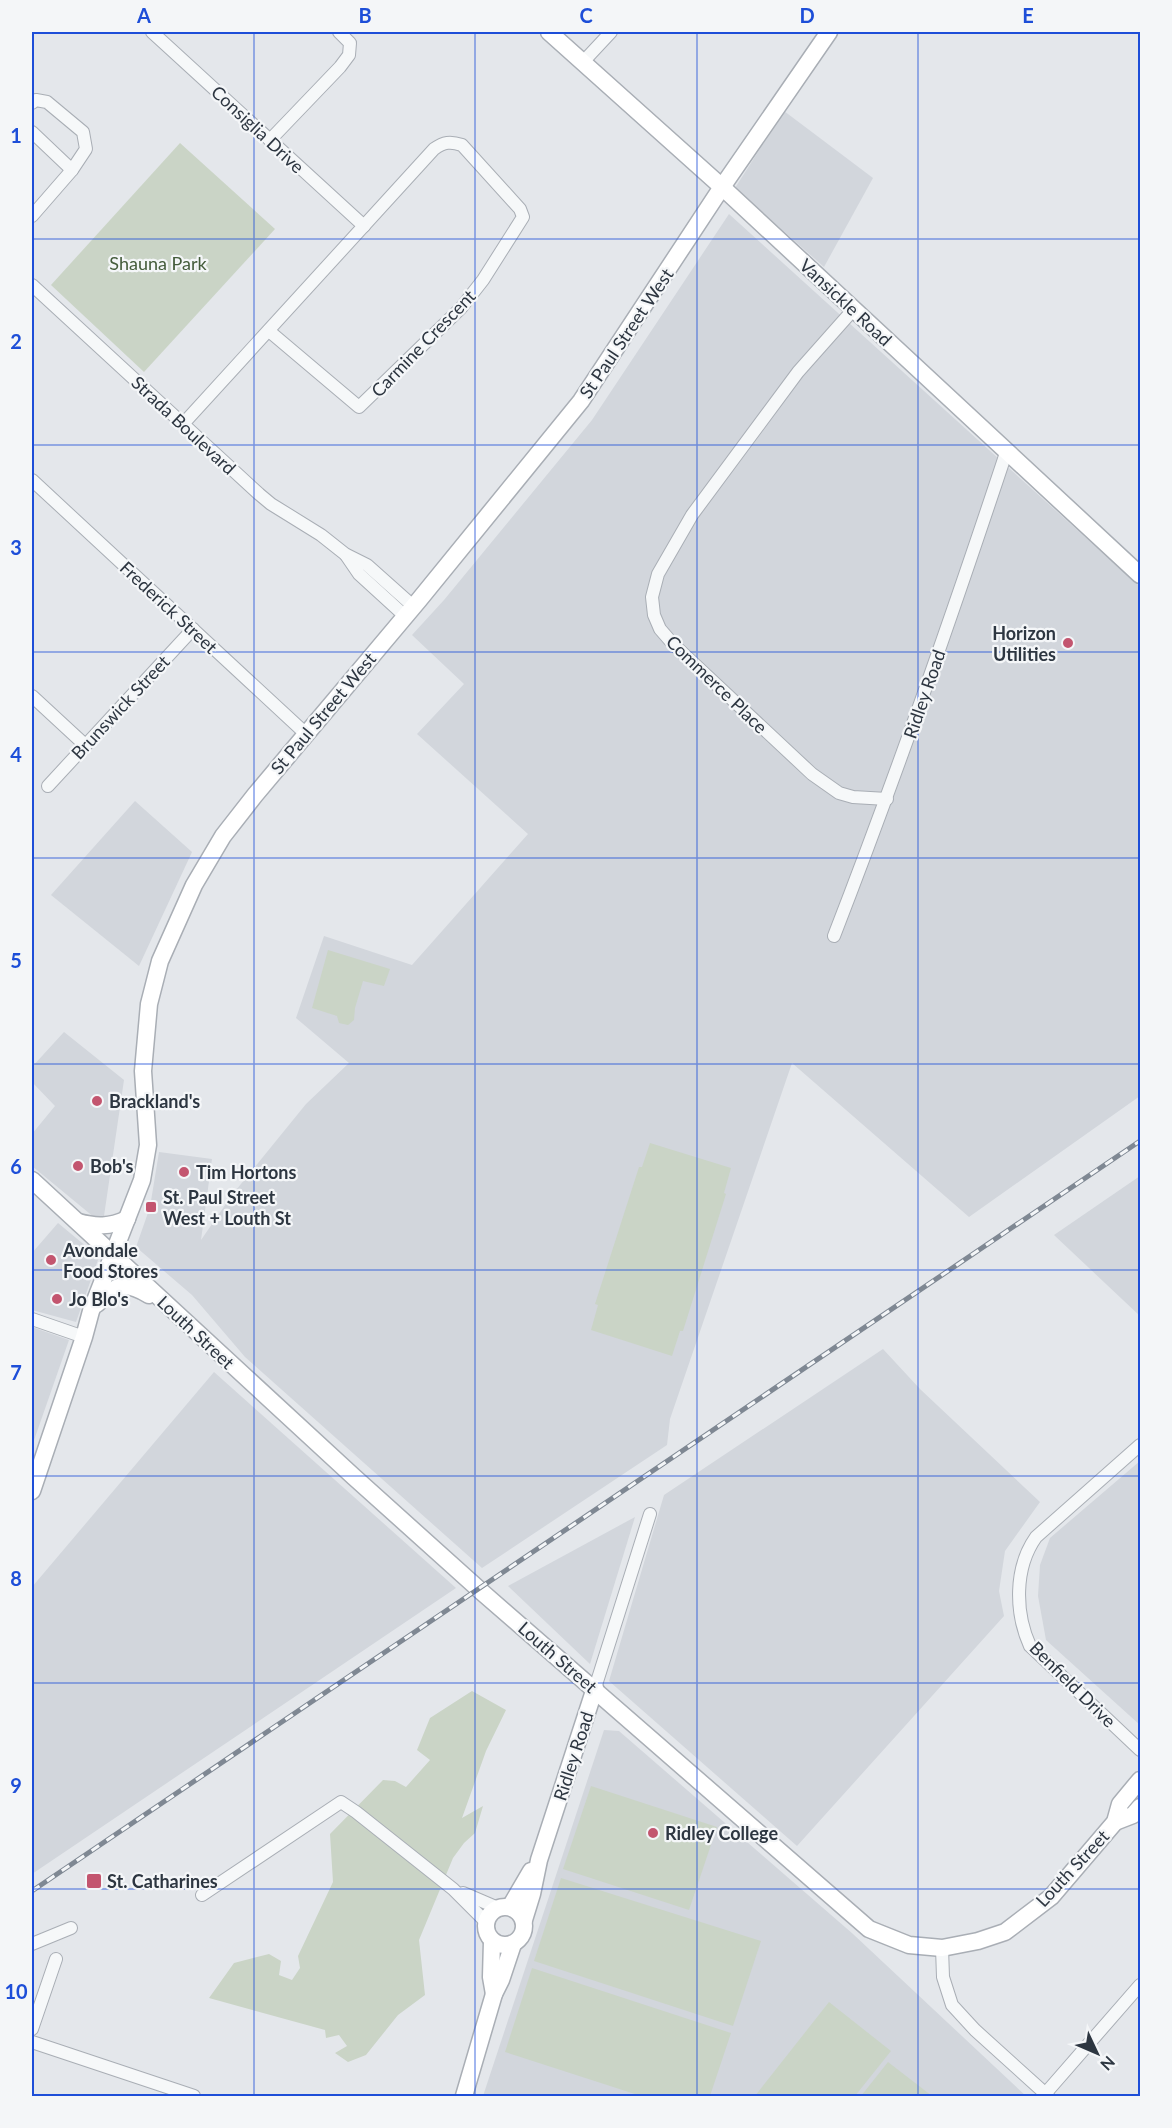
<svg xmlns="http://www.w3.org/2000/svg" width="1172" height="2128" font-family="Lato,sans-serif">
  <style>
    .built { fill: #d2d6dc }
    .green { fill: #cad4c6 }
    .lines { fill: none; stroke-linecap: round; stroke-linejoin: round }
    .street-casing { stroke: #a9aeb5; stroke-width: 14 }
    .secondary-casing { stroke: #a9aeb5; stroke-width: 19 }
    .street { stroke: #f6f8f9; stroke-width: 12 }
    .secondary { stroke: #fff; stroke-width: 16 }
    .rail-casing { stroke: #7f8893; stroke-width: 5 }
    .rail { stroke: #f4f6f8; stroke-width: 3; stroke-dasharray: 9; stroke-linecap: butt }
    .grid { fill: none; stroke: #1d4ed8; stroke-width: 1.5; stroke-opacity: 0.55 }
    .poi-dot { fill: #c3556f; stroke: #f4f6f8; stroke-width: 2 }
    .labels { text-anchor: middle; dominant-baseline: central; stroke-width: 4.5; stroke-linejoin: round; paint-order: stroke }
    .street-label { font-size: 18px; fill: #2d3641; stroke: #f4f6f8 }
    .park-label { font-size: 18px; fill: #445c3b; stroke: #f4f6f8 }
    .poi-label { font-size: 18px; font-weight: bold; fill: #2d3641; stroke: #f4f6f8; text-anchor: start }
    .neatline { fill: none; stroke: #1d4ed8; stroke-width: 2 }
    .grid-label { font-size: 20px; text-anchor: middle; font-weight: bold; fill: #1d4ed8 }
  </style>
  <rect width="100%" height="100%" fill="#e4e7eb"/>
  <g class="built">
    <polygon points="784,111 873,178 824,267 735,188"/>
    <polygon points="729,214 1140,587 1140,1096 969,1217 792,1063 670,1419 667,1445 482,1568 245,1357 192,1295 136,1247 150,1207 159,1152 212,1159 201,1240 232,1195 306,1104 349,1063 296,1018 324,936 412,965 528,834 417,734 464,684 412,635 444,600 592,420"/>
    <polygon points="135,801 192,852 139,966 51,895"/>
    <polygon points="64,1032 124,1080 104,1216 95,1218 32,1166 32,1134 55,1106 32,1082 32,1067"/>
    <polygon points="1140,1176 1140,1316 1054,1235"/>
    <polygon points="58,1223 99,1257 76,1322 32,1310 32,1253"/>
    <polygon points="32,1327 69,1340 32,1446"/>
    <polygon points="883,1349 920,1389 1040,1502 1005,1551 999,1591 1004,1616 797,1846 609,1681 664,1495"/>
    <polygon points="214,1372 456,1588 32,1874 32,1587"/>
    <polygon points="1140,1461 1140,1725 1046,1640 1038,1596 1040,1565 1050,1538"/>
    <polygon points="635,1517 590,1664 508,1586"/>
    <polygon points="604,1730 619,1731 853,1934 1026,2096 483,2096"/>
  </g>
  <g class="green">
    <polygon points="180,143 275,229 144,372 51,285"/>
    <polygon points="328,950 390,969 384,986 363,981 355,1008 354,1020 348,1025 339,1023 337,1016 312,1008"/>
    <polygon points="650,1143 731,1168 724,1193 726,1194 683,1331 680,1331 672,1356 591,1330 598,1305 595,1304 639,1167 642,1167"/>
    <polygon points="472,1691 506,1710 486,1751 462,1818 483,1806 475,1833 464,1843 453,1858 419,1940 425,1995 398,2015 366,2055 348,2062 335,2053 347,2046 339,2035 326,2038 325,2030 209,1998 234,1963 269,1954 281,1961 279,1975 292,1980 300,1968 298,1956 333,1882 330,1834 383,1780 395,1781 406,1787 430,1760 417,1750 430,1718"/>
    <polygon points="591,1786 717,1827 689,1910 563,1869"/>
    <polygon points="561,1878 761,1941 733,2026 534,1961"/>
    <polygon points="532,1968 731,2033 710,2096 641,2096 505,2052"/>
    <polygon points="829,2002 891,2051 855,2096 755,2096"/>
    <polygon points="888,2062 932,2096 861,2096"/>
  </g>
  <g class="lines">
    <g class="street-casing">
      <g id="street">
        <polyline points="152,32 364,226"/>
        <polyline points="583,62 611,32"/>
        <polyline points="32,103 36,100 47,102 83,132 86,149 72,170 32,216"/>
        <polyline points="32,132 72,170"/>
        <polyline points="270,140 340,67 349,55 350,43 339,32"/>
        <polyline points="32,285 259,494 271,504 321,535 345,554 367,565 413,606"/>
        <polyline points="853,310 798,372 692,515 658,574 652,597 654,615 660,629 673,644 812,774 839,793 853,797 887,799"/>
        <path d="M183 424 434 149C444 142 450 141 462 145L520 209 523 217 483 280 461 308 359 407 269 331"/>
        <polyline points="32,480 305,733"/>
        <polyline points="346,555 359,574 405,616"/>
        <polyline points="32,696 85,745"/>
        <polyline points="48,786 193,629"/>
        <path d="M834 936C896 776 953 613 1007 450"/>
        <polyline points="32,1319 84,1337"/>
        <path d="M1140 1445 1036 1537C1014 1568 1015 1613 1030 1646L1140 1750"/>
        <polyline points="595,1688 650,1514"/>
        <polyline points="463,1893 498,1908"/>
        <polyline points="202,1895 341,1802 356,1812 453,1889 486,1922"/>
        <polyline points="32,1944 71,1928"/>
        <polyline points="942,1948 943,1977 952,2005 975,2030 1048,2096"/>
        <polyline points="32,2029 56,1959"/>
        <polyline points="32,2042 194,2096"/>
        <polyline points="1045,2094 1140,1985"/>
      </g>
    </g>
    <g class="secondary-casing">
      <g id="secondary">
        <polyline points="549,32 722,187 1140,575"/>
        <polyline points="32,1180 354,1477 483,1593 869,1929 909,1945 942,1948 978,1941 1005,1932 1051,1897 1115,1822 1120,1804 1140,1780"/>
        <path d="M78 1222C96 1227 110 1227 127 1219"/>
        <path d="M97 1304C116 1283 125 1281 149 1295"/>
        <polyline points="32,1491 84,1337 91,1311 142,1180 148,1145 143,1071 149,1004 160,961 194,885 223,836 255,795 419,600 581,401 722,187 829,32"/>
        <polyline points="1115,1822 1133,1815 1140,1807"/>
        <circle cx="505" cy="1926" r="19"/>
        <polyline points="510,1907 531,1871"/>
        <polyline points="524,1920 532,1894 539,1860 595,1688"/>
        <polyline points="492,1941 491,1977 494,1994"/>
        <polyline points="464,2096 494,1994 501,1980 513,1944"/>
      </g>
    </g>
    <use href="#street" class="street"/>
    <use href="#secondary" class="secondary"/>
    <g class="rail-casing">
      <polyline id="rail" points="32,1891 1140,1141"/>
    </g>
    <use href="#rail" class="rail"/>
  </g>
  <path class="grid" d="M254 32V2096M475 32V2096M697 32V2096M918 32V2096M32 239H1140M32 445H1140M32 652H1140M32 858H1140M32 1064H1140M32 1270H1140M32 1476H1140M32 1683H1140M32 1889H1140"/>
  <g class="poi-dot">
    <circle cx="1068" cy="643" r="6"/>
    <circle cx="97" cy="1101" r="6"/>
    <circle cx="78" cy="1166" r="6"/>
    <circle cx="184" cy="1172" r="6"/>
    <rect x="145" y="1201" width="12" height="12" rx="3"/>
    <circle cx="51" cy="1260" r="6"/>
    <circle cx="57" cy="1299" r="6"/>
    <circle cx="653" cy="1833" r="6"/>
    <rect x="86" y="1873" width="16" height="16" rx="3"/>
  </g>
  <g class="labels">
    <g class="street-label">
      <text transform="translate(258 129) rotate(43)">Consiglia Drive</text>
      <text transform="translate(846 302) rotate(43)">Vansickle Road</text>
      <text transform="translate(626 333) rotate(-56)">St Paul Street West</text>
      <text transform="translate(423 343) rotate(-46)">Carmine Crescent</text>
      <text transform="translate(184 425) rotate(43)">Strada Boulevard</text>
      <text transform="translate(169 607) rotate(43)">Frederick Street</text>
      <text transform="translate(717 684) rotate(44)">Commerce Place</text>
      <text transform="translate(924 694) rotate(-71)">Ridley Road</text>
      <text transform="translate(120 707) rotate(-47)">Brunswick Street</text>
      <text transform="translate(323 713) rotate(-50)">St Paul Street West</text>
      <text transform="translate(196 1332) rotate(43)">Louth Street</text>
      <text transform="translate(558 1657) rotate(41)">Louth Street</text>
      <text transform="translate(1073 1684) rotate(45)">Benfield Drive</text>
      <text transform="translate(573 1756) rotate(-72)">Ridley Road</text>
      <text transform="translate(1072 1868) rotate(-47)">Louth Street</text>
    </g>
    <g class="park-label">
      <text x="158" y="263">Shauna Park</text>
    </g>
    <g class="poi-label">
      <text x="1056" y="633" text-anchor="end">Horizon<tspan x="1056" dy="21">Utilities</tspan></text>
      <text x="109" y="1101">Brackland's</text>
      <text x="90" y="1166">Bob's</text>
      <text x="196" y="1172">Tim Hortons</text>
      <text x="163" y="1197">St. Paul Street<tspan x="163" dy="21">West + Louth St</tspan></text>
      <text x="63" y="1250">Avondale<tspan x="63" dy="21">Food Stores</tspan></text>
      <text x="69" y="1299">Jo Blo's</text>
      <text x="665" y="1833">Ridley College</text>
      <text x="107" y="1881">St. Catharines</text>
    </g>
  </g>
  <rect width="1172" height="2128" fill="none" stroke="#f4f6f8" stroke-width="66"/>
  <g transform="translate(1097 2053) rotate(134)" stroke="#f4f6f8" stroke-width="4.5" paint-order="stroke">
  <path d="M0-4.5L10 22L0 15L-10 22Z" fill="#2d3641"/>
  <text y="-9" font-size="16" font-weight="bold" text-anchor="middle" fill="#2d3641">N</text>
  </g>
  <rect x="33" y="33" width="1106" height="2062" class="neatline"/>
  <g class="grid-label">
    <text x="144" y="23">A</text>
    <text x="365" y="23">B</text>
    <text x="586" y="23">C</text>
    <text x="807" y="23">D</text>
    <text x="1028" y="23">E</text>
    <text x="16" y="143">1</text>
    <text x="16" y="349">2</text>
    <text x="16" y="555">3</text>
    <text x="16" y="762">4</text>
    <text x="16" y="968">5</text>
    <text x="16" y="1174">6</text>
    <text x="16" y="1380">7</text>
    <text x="16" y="1586">8</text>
    <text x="16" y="1793">9</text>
    <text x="16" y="1999">10</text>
  </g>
</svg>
